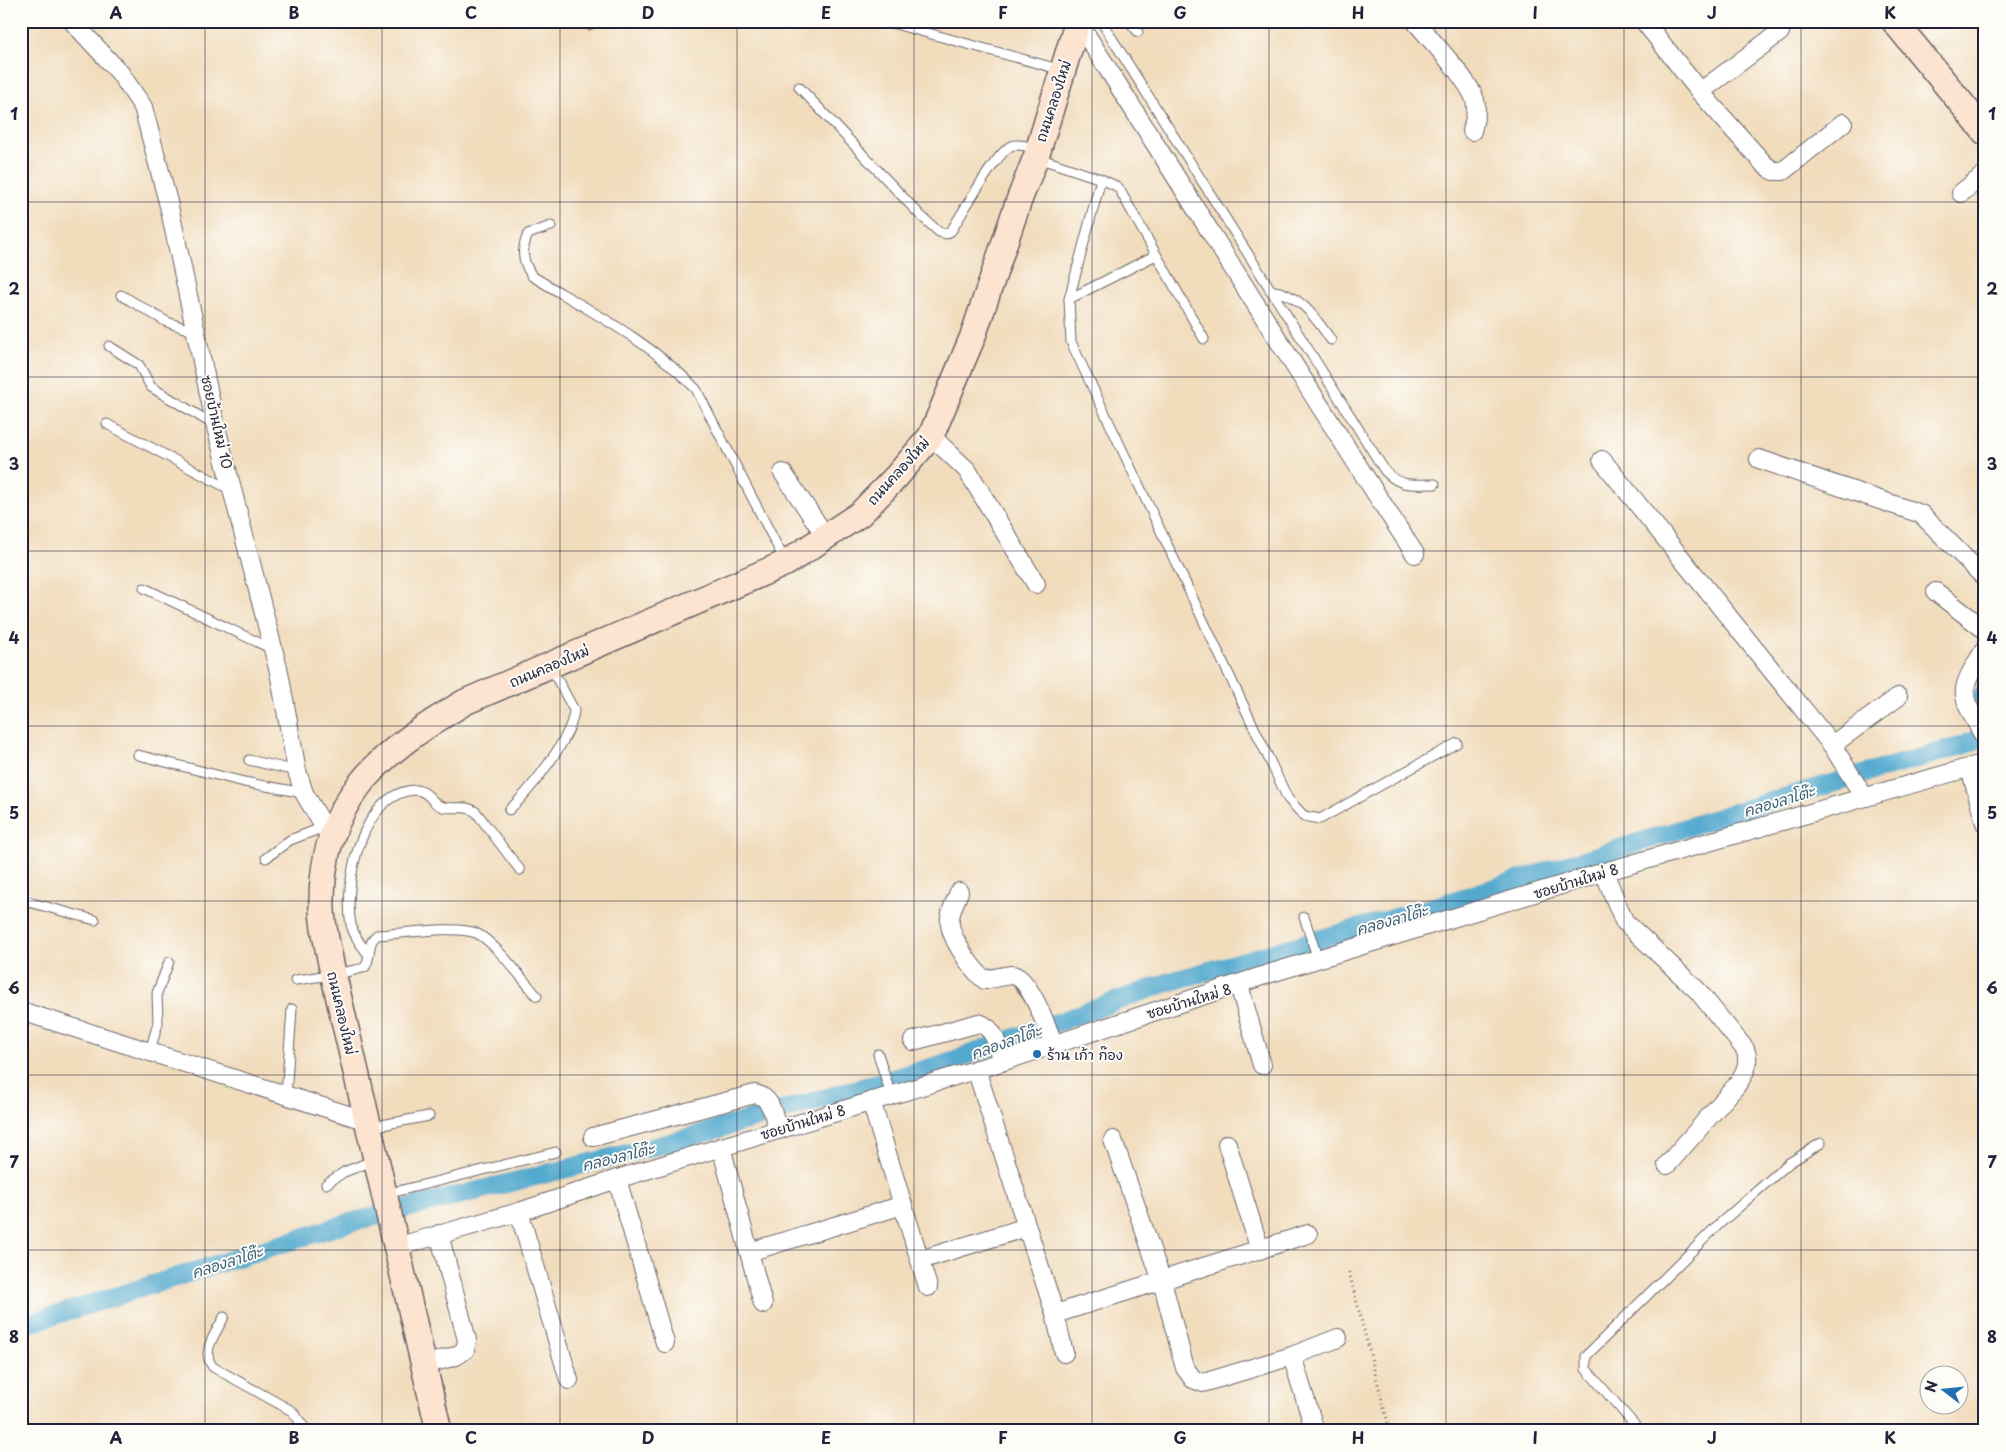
<svg xmlns="http://www.w3.org/2000/svg" width="2006" height="1452" font-family="'Playpen Sans','Playpen Sans Thai',sans-serif">
  <style>
    .lines { fill: none; stroke-linecap: round; stroke-linejoin: round }
    .canal { stroke: #52a9ce; stroke-width: 19 }
    .lane-casing { stroke: #6a6368; stroke-width: 11 }
    .street-casing { stroke: #6a6368; stroke-width: 20 }
    .secondary-casing { stroke: #6a6368; stroke-width: 28 }
    .path { stroke: #6a6368; stroke-width: 3; stroke-dasharray: 1 4; stroke-linecap: butt }
    .lane { stroke: #fff; stroke-width: 9 }
    .street { stroke: #fff; stroke-width: 18 }
    .secondary { stroke: #fde4d1; stroke-width: 25 }
    .grid { fill: none; stroke: #22223b; stroke-width: 1; stroke-opacity: 0.55 }
    .poi-dot { fill: #1f6fb2; stroke: #fdfcf7; stroke-width: 2 }
    .labels { text-anchor: middle; dominant-baseline: central; stroke-width: 4; stroke-linejoin: round; paint-order: stroke }
    .street-label { font-size: 14px; fill: #22223b; stroke: #fdfcf7 }
    .poi-label { font-size: 14px; fill: #22223b; stroke: #fdfcf7; text-anchor: start }
    .water-label { font-size: 15px; font-style: italic; fill: #385f7d; stroke: #fdfcf7 }
    .neatline { fill: none; stroke: #22223b; stroke-width: 2 }
    .grid-label { font-size: 16px; text-anchor: middle; font-weight: bold; fill: #22223b }
  </style>
  <rect width="100%" height="100%" fill="#fdfcf7"/>
  <filter id="ink" filterUnits="userSpaceOnUse"><feTurbulence type="fractalNoise" baseFrequency=".02" numOctaves="2"/><feDisplacementMap in="SourceGraphic" scale="10" xChannelSelector="R" yChannelSelector="G"/><feConvolveMatrix kernelMatrix="1 2 1 2 8 2 1 2 1" color-interpolation-filters="sRGB"/></filter>
  <filter id="wash" filterUnits="userSpaceOnUse"><feTurbulence type="fractalNoise" baseFrequency=".0096" numOctaves="4" result="noise"/><feDisplacementMap in="SourceGraphic" scale="20" xChannelSelector="R" yChannelSelector="G"/><feGaussianBlur stdDeviation="1.12" result="paint"/><feColorMatrix in="noise" values="0 0 0 0 0 0 0 0 0 0 0 0 0 0 0 0 0 1.4 0 .05"/><feComposite in="paint" operator="in"/></filter>
  <g filter="url(#wash)">
    <rect width="100%" height="100%" fill="#f1dcbc"/>
    <g class="lines">
      <g class="canal">
        <polyline points="1985,691 1982,696 1985,702"/>
        <polyline points="21,1326 348,1223 669,1143 940,1065 1166,983 1436,906 1758,805 1964,745 1985,736"/>
      </g>
    </g>
  </g>
  <g filter="url(#ink)">
    <g class="lines">
      <g class="lane-casing">
        <g id="lane">
          <polyline points="884,21 1062,70"/>
          <path d="M1101 21 1385 471C1401 488 1413 484 1435 484"/>
          <polyline points="1129,21 1138,32"/>
          <polyline points="589,25 592,21"/>
          <path d="M799 87 920 215 939 232 946 234 951 231C962 214 996 153 1011 146 1018 143 1030 147 1038 149"/>
          <polyline points="1038,158 1101,179 1118,187 1204,339"/>
          <polyline points="1101,179 1069,299 1071,342 1288,799 1304,816 1320,819 1457,743"/>
          <path d="M551 226 528 234C521 250 522 261 532 276 588 310 650 341 696 389L785 561"/>
          <path d="M1270 290C1300 294 1315 317 1331 340"/>
          <polyline points="121,295 167,322 196,332"/>
          <polyline points="1069,299 1156,255"/>
          <polyline points="109,346 139,365 151,387 216,426"/>
          <polyline points="107,424 231,490"/>
          <polyline points="144,588 272,649"/>
          <polyline points="138,755 244,782 304,793"/>
          <polyline points="249,760 297,771"/>
          <path d="M509 810C529 792 573 737 574 710L550 666"/>
          <polyline points="266,858 290,840 324,827"/>
          <polyline points="21,900 95,920"/>
          <polyline points="1304,917 1318,959"/>
          <path d="M368 954C361 945 354 936 351 925 343 883 362 792 415 790 429 790 432 805 443 807 456 810 465 804 476 812L520 870"/>
          <path d="M295 980C305 979 362 970 365 967 372 957 366 943 377 935 403 934 454 925 476 933 494 941 523 980 537 996"/>
          <polyline points="150,1051 158,1023 157,993 169,962"/>
          <polyline points="878,1054 891,1095"/>
          <polyline points="286,1096 292,1009"/>
          <polyline points="371,1127 429,1116"/>
          <polyline points="326,1184 344,1172 375,1160"/>
          <polyline points="386,1194 556,1152"/>
          <path d="M224 1317C216 1333 200 1352 213 1367L292 1411 307 1431"/>
          <polyline points="1640,1431 1586,1369 1586,1356 1717,1226 1789,1163 1821,1143"/>
        </g>
      </g>
      <g class="street-casing">
        <g id="street">
          <polyline points="72,21 120,73 143,107 169,206 216,427 279,672 297,771 304,793 332,840"/>
          <path d="M1415 21C1431 41 1468 78 1475 100 1478 111 1474 121 1472 131"/>
          <polyline points="1644,21 1700,92 1764,164 1773,171 1783,171 1843,123"/>
          <path d="M1078 22C1191 199 1300 378 1415 554"/>
          <polyline points="1700,92 1780,32"/>
          <polyline points="1961,193 1985,174"/>
          <polyline points="931,436 967,470 1036,584"/>
          <polyline points="1759,459 1921,514 1985,578"/>
          <polyline points="1602,460 1832,745 1864,797"/>
          <polyline points="783,473 826,537"/>
          <polyline points="1936,592 1985,630"/>
          <path d="M1985 649C1957 694 1959 691 1985 738"/>
          <polyline points="1832,745 1898,697"/>
          <polyline points="1970,768 1985,823"/>
          <path d="M1604 872 1624 921 1698 991 1745 1049C1751 1063 1744 1075 1736 1086L1667 1165"/>
          <path d="M959 892C956 900 951 909 950 918 947 934 972 970 985 980 992 979 1006 975 1012 975 1029 976 1048 1030 1054 1045"/>
          <polyline points="1239,985 1262,1065"/>
          <polyline points="21,1011 367,1121"/>
          <path d="M913 1041 979 1023C995 1028 998 1046 1001 1062"/>
          <polyline points="976,1069 1055,1314 1064,1353"/>
          <polyline points="871,1101 928,1287"/>
          <path d="M593 1137 755 1094C772 1097 773 1115 778 1130"/>
          <polyline points="1113,1140 1162,1281 1185,1368 1193,1379 1203,1383 1292,1356 1315,1431"/>
          <polyline points="1227,1144 1260,1250"/>
          <polyline points="721,1147 763,1304"/>
          <polyline points="617,1179 665,1343"/>
          <polyline points="519,1212 569,1380"/>
          <polyline points="396,1247 519,1212 617,1179 1001,1062 1268,974 1604,872 1985,763"/>
          <polyline points="749,1252 903,1205"/>
          <polyline points="920,1260 1027,1227"/>
          <polyline points="1055,1314 1308,1234"/>
          <polyline points="1292,1356 1338,1338"/>
          <polyline points="423,1365 456,1356 465,1350 467,1340 439,1234"/>
        </g>
      </g>
      <g class="secondary-casing">
        <g id="secondary">
          <polyline points="1894,21 1985,132"/>
          <path d="M439 1431 331 964C328 947 323 929 322 911 319 800 378 754 465 702L786 563 860 514 897 476 931 436 973 336 1018 203 1036 157 1078 21"/>
        </g>
      </g>
      <polyline class="path" points="1349,1272 1390,1431"/>
      <use href="#lane" class="lane"/>
      <use href="#street" class="street"/>
      <use href="#secondary" class="secondary"/>
    </g>
  </g>
  <path class="grid" d="M205 21V1431M382 21V1431M560 21V1431M737 21V1431M914 21V1431M1092 21V1431M1269 21V1431M1446 21V1431M1624 21V1431M1801 21V1431M21 202H1985M21 377H1985M21 551H1985M21 726H1985M21 901H1985M21 1075H1985M21 1250H1985"/>
  <circle class="poi-dot" cx="1037" cy="1054" r="5"/>
  <g class="labels">
    <g class="street-label">
      <text transform="translate(1053 101) rotate(-72)">ถนนคลองใหม่</text>
      <text transform="translate(217 422) rotate(77)">ซอยบ้านใหม่ 10</text>
      <text transform="translate(898 471) rotate(-48)">ถนนคลองใหม่</text>
      <text transform="translate(549 666) rotate(-23)">ถนนคลองใหม่</text>
      <text transform="translate(1576 881) rotate(-17)">ซอยบ้านใหม่ 8</text>
      <text transform="translate(1189 1001) rotate(-17)">ซอยบ้านใหม่ 8</text>
      <text transform="translate(342 1013) rotate(77)">ถนนคลองใหม่</text>
      <text transform="translate(803 1122) rotate(-17)">ซอยบ้านใหม่ 8</text>
    </g>
    <g class="poi-label">
      <text x="1047" y="1054">ร้าน เก้า ก๊อง</text>
    </g>
    <g class="water-label">
      <text transform="translate(1779 800) rotate(-17)">คลองลาโต๊ะ</text>
      <text transform="translate(1392 919) rotate(-16)">คลองลาโต๊ะ</text>
      <text transform="translate(1006 1041) rotate(-20)">คลองลาโต๊ะ</text>
      <text transform="translate(618 1156) rotate(-14)">คลองลาโต๊ะ</text>
      <text transform="translate(227 1261) rotate(-18)">คลองลาโต๊ะ</text>
    </g>
  </g>
  <rect width="2006" height="1452" fill="none" stroke="#fdfcf7" stroke-width="55"/>
  <g transform="translate(1944 1390) rotate(286)"><circle r="24" fill="#fdfcf7" stroke="#a5a5ac"/>
  <path d="M0-4L9 19L0 12L-9 19Z" fill="#1f6fb2"/>
  <text y="-8" font-size="14" font-weight="bold" text-anchor="middle" fill="#22223b">N</text>
  </g>
  <rect x="28" y="28" width="1950" height="1396" class="neatline"/>
  <g class="grid-label">
    <text x="116" y="19">A</text>
    <text x="294" y="19">B</text>
    <text x="471" y="19">C</text>
    <text x="648" y="19">D</text>
    <text x="826" y="19">E</text>
    <text x="1003" y="19">F</text>
    <text x="1180" y="19">G</text>
    <text x="1358" y="19">H</text>
    <text x="1535" y="19">I</text>
    <text x="1712" y="19">J</text>
    <text x="1890" y="19">K</text>
    <text x="14" y="120">1</text>
    <text x="1992" y="120">1</text>
    <text x="14" y="295">2</text>
    <text x="1992" y="295">2</text>
    <text x="14" y="470">3</text>
    <text x="1992" y="470">3</text>
    <text x="14" y="644">4</text>
    <text x="1992" y="644">4</text>
    <text x="14" y="819">5</text>
    <text x="1992" y="819">5</text>
    <text x="14" y="994">6</text>
    <text x="1992" y="994">6</text>
    <text x="14" y="1168">7</text>
    <text x="1992" y="1168">7</text>
    <text x="14" y="1343">8</text>
    <text x="1992" y="1343">8</text>
    <text x="116" y="1444">A</text>
    <text x="294" y="1444">B</text>
    <text x="471" y="1444">C</text>
    <text x="648" y="1444">D</text>
    <text x="826" y="1444">E</text>
    <text x="1003" y="1444">F</text>
    <text x="1180" y="1444">G</text>
    <text x="1358" y="1444">H</text>
    <text x="1535" y="1444">I</text>
    <text x="1712" y="1444">J</text>
    <text x="1890" y="1444">K</text>
  </g>
</svg>
